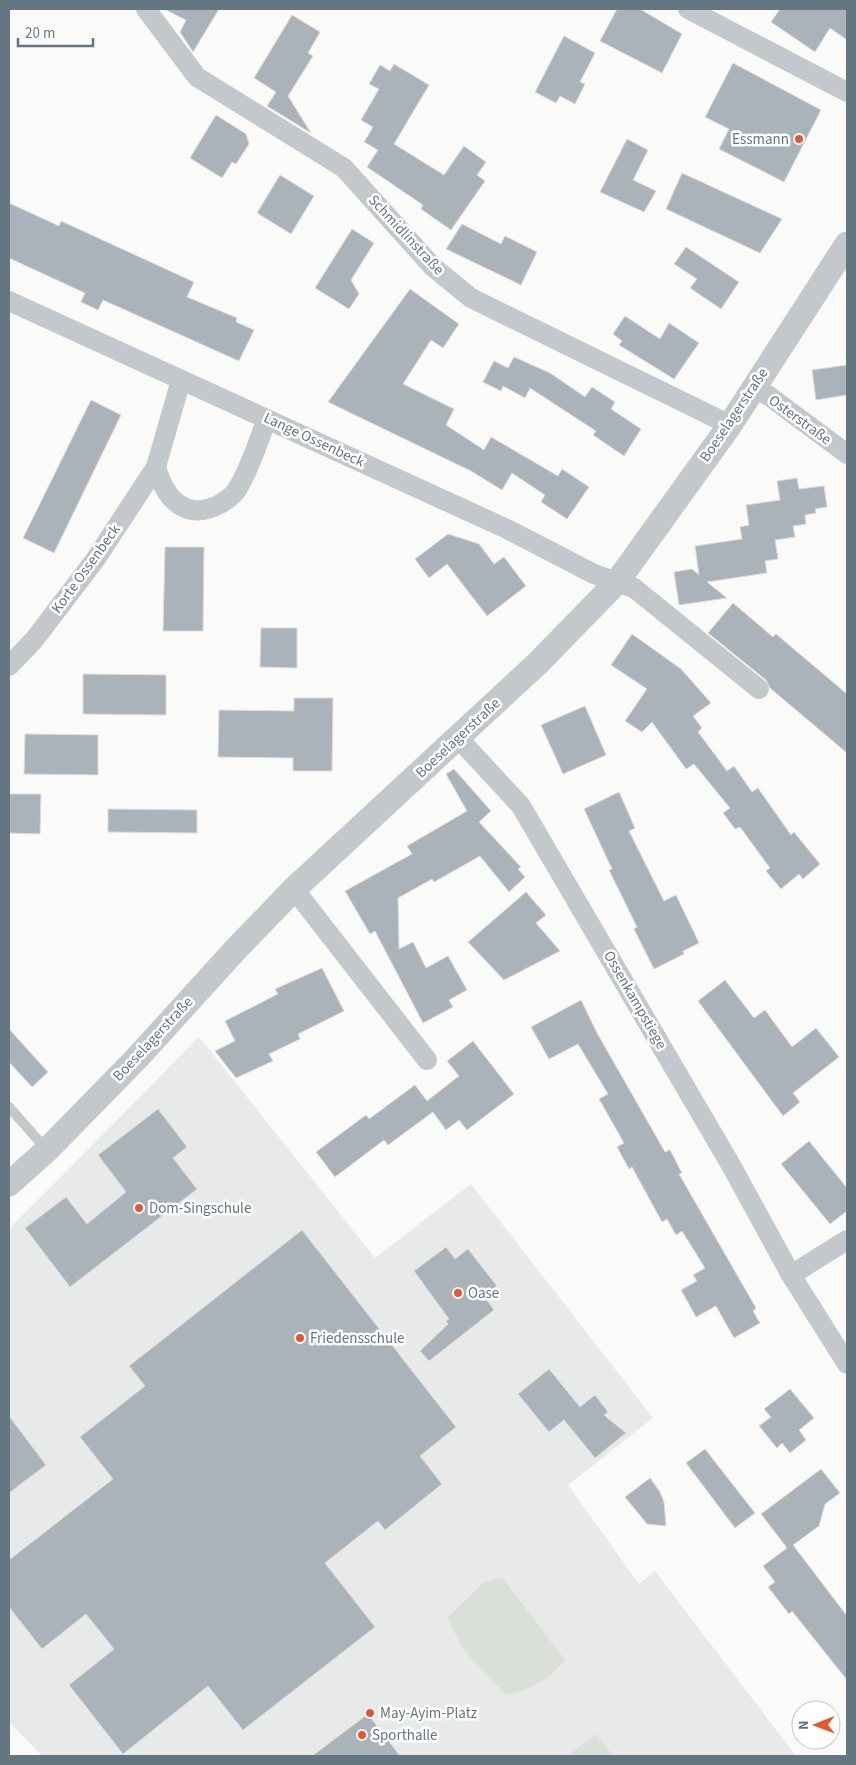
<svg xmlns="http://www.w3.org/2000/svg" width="856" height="1765" font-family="'Source Sans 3',sans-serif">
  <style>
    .built { fill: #e8e9e9 }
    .green { fill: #dadfd7 }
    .building { fill: #aab3b9; stroke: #dcdcda }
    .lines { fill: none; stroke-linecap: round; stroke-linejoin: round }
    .service { stroke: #c3c8cc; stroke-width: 10 }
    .minor { stroke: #c3c8cc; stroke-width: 20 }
    .tertiary { stroke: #c3c8cc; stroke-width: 25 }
    .poi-dot { fill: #e4572e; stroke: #fff; stroke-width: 2 }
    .labels { text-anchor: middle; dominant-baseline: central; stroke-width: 5; stroke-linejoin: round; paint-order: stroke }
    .poi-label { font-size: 15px; fill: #657683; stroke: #fff; text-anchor: start }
    .street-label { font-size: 15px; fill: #657683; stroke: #fff }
  </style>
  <rect width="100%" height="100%" fill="#fafaf8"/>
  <polygon class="built" points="199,1037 375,1258 471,1184 653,1418 568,1485 639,1584 655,1571 796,1756 42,1756 9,1722 9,1229"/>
  <g class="green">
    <path d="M502 1577 565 1660C546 1682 534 1688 506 1695L464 1650 447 1618 483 1583Z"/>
    <polygon points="596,1734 613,1756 567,1756"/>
  </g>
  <g class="building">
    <polygon points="164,9 219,9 193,52 180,32 186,20"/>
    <polygon points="617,9 640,9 682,34 662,73 600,41"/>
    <polygon points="780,9 847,9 847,40 830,28 815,52 771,22"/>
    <polygon points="292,15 320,32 308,53 313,56 288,96 311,133 267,106 276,92 254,78"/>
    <polygon points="564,36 595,53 580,82 585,84 575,104 560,96 556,103 535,92"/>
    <polygon points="733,63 821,110 784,182 719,149 729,129 705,117"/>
    <polygon points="394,64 429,85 394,144 444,175 464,146 486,162 477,175 485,181 451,230 421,209 423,205 367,167 378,150 364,142 373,127 361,120 379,89 369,84 380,65 390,71"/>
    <polygon points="216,115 246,134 249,144 236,164 232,162 222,178 190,158"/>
    <polygon points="627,139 648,150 633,180 656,191 644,212 600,192"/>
    <polygon points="682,173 782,219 760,253 666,209"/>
    <polygon points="280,175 314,196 291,234 257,213"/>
    <polygon points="9,203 59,226 61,221 194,282 187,297 237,318 236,322 254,330 239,361 103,300 98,310 81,302 85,293 9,258"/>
    <polygon points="462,224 501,244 505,236 537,252 521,285 446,249"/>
    <polygon points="352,229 374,243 351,280 359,294 349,309 315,288"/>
    <polygon points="686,247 739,282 721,309 690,288 697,279 674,264"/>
    <polygon points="410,289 459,324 443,348 431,340 403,384 454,409 446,425 484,450 491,437 558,476 562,469 589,487 567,519 541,502 545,495 512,473 502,490 471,471 328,402"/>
    <polygon points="625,316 660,339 669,323 699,343 674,379 619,345 622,341 613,334"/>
    <polygon points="514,357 550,373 585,397 592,387 615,402 611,409 641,429 624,456 593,435 596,431 530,388 525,398 503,386 501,391 483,382 494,361 508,368"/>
    <polygon points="847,365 847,395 816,400 812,370"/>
    <polygon points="91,400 121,415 54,553 23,538"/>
    <polygon points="797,478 799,489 824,486 827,507 815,509 816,513 805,515 806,524 793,526 795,537 775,540 778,559 765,561 767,573 707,582 727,598 679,605 674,572 692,569 699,575 695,546 742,539 740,527 749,525 746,505 780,500 777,481"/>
    <polygon points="448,534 479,544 494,564 504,557 526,586 487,616 447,564 429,578 415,559"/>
    <polygon points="165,547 204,547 203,631 163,631"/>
    <polygon points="733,603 773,637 776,634 847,694 847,753 770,688 766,680 708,633"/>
    <polygon points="261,628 297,628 297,668 260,667"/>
    <polygon points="632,634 681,669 711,703 693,716 702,728 698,732 727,771 734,766 752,792 758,788 791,835 794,832 820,864 803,879 799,874 781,889 766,871 770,868 740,827 735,829 723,813 730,808 694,764 686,769 652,722 642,732 625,721 647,689 611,665"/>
    <polygon points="83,674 166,675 166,715 83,714"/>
    <polygon points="294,698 333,698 332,771 293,771 293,758 218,757 219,710 294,711"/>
    <polygon points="585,706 606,755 563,774 541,725"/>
    <polygon points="25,734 98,735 98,775 24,774"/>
    <polygon points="454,769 491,811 479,822 521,867 518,869 525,877 509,892 480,856 434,882 432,879 398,898 399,949 413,942 426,968 448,956 467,990 449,1000 453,1007 423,1023 375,931 370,934 345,891 412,854 407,846 467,811 446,774"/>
    <polygon points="619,792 635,828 629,831 664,901 676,895 699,943 683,951 684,954 654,969 634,929 637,927 609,870 612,869 584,809"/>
    <polygon points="9,794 41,794 40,834 9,833"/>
    <polygon points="108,809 197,810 197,833 108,832"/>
    <polygon points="526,892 546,915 536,923 560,951 504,980 468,942"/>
    <polygon points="322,968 344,1011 298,1034 300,1039 269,1054 273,1061 236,1078 215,1051 235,1041 225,1021 278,994 275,989"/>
    <polygon points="725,980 754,1018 765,1010 792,1047 816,1028 839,1057 793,1093 800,1102 783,1116 698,1001"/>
    <polygon points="581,1000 597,1033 665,1152 670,1150 682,1173 679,1174 756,1308 753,1311 760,1323 734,1338 716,1306 696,1317 681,1290 697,1281 693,1275 705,1268 682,1231 676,1235 667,1219 662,1222 632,1167 629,1169 617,1147 624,1143 599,1099 608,1094 578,1044 549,1059 531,1027"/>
    <polygon points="9,1029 48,1072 32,1087 9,1062"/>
    <polygon points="473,1041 514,1094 467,1130 459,1120 446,1130 433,1112 388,1145 384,1140 335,1177 316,1152 366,1115 369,1119 415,1085 427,1101 459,1076 447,1061"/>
    <polygon points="158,1109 187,1147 173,1158 197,1189 70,1287 25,1228 66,1197 87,1224 126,1192 98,1155"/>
    <polygon points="809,1141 847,1188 847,1211 830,1224 781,1164"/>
    <polygon points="302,1230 456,1427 420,1456 442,1484 385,1530 378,1521 325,1563 375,1627 243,1730 208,1686 123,1754 69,1685 114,1649 86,1614 42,1649 9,1607 9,1560 113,1479 80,1437 145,1386 129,1366"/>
    <polygon points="446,1247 455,1259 468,1249 497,1286 484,1296 494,1310 429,1361 420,1351 448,1324 446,1321 449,1319 414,1271"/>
    <polygon points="549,1369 580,1407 595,1395 608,1412 604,1415 626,1433 595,1458 564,1420 549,1432 518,1394"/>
    <polygon points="790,1389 814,1418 799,1430 806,1440 790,1453 782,1443 777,1448 759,1426 771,1417 764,1409"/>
    <polygon points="9,1416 46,1465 9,1493"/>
    <polygon points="705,1449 755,1513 735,1528 686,1463"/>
    <polygon points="821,1469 840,1493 825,1504 819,1526 793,1545 847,1616 847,1680 792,1611 789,1614 768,1587 775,1582 763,1566 787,1548 761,1514"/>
    <polygon points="650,1478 660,1492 664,1502 666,1526 647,1524 625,1497"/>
    <polygon points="368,1714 400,1756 312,1756"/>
  </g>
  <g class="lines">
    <polyline class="service" points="9,1107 47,1150"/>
    <g class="minor">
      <polyline points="146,9 197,77 344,168 433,267 471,298 730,425"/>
      <polyline points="688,9 847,92"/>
      <polyline points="9,301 507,529 594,574 634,588 759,689"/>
      <polyline points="753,387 769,396 847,454"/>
      <path d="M156 467C165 499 186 522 220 504 227 500 236 493 239 486 251 466 258 441 267 419"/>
      <polyline points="9,666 34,640 95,560 156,467 181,380"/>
      <polyline points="459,739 521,806 732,1167 791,1275 847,1364"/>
      <polyline points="294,889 427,1060"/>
      <polyline points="791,1275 847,1240"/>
    </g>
    <polyline class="tertiary" points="9,1184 47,1150 137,1058 237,948 294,889 538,663 617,582 730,425 847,244"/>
  </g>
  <g class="poi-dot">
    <circle cx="799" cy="139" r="5"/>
    <circle cx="139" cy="1208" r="5"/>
    <circle cx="458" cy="1293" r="5"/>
    <circle cx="300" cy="1338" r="5"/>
    <circle cx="370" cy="1713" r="5"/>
    <circle cx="362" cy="1735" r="5"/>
  </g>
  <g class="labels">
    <g class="poi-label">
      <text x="789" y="139" text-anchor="end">Essmann</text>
      <text x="149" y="1208">Dom-Singschule</text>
      <text x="468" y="1293">Oase</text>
      <text x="310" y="1338">Friedensschule</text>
      <text x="380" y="1713">May-Ayim-Platz</text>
      <text x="372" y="1735">Sporthalle</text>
    </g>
    <g class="street-label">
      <text transform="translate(406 235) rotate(47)">Schmidlinstraße</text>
      <text transform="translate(734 415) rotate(-56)">Boeselagerstraße</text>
      <text transform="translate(800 420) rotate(36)">Osterstraße</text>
      <text transform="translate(314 440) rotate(25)">Lange Ossenbeck</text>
      <text transform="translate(86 569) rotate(-54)">Korte Ossenbeck</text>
      <text transform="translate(458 738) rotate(-43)">Boeselagerstraße</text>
      <text transform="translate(635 1000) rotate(60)">Ossenkampstiege</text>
      <text transform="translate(153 1039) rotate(-47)">Boeselagerstraße</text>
    </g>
  </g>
  <rect width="856" height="1765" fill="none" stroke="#657683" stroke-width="20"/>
  <g transform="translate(816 1725) rotate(269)"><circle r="24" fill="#ffffff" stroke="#c1c8cd"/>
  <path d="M0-4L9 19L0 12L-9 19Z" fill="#e4572e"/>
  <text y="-8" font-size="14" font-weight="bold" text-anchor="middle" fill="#657683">N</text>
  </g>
  <path d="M18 38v8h75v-8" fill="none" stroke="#657683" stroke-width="2.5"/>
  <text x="25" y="38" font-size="15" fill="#657683" stroke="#ffffff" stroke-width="4" paint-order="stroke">20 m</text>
</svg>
